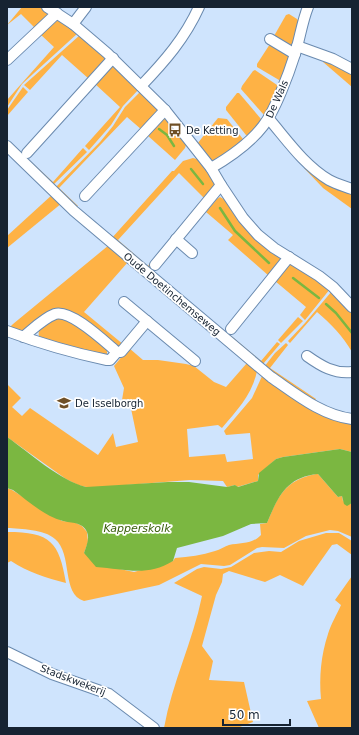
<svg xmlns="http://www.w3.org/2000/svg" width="359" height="735" font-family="'DejaVu Sans',sans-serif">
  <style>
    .green { fill: #feb245 }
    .water { fill: #7bb741 }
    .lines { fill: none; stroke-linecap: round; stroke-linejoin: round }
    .stream { stroke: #7bb741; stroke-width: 2.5 }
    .street-casing { stroke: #6a8aaf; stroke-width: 12 }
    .street { stroke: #fff; stroke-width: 10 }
    .labels { text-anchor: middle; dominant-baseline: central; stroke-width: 3.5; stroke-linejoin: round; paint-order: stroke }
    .street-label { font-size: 10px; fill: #162332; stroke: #fff }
    .poi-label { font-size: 10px; fill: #162332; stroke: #fff; text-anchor: start }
    .water-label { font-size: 11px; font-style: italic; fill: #375d09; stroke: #fff }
  </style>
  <rect width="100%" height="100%" fill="#cfe4fd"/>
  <g class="green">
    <polygon points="22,7 41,7 47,12 48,16 36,29 21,14 7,25"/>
    <polygon points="289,14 297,19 299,22 292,46 274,36 286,15"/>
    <polygon points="58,20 61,20 78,33 22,84 7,107 7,100 54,47 40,34"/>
    <polygon points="80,35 105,56 104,61 89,79 62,55 30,90 24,85"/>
    <polygon points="270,44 289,55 281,79 279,80 257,67 257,64"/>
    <polygon points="324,60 352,74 352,87 323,62"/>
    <polygon points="110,66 114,66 139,89 123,106 111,125 89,150 85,146 120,107 94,83"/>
    <polygon points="255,70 277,85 278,87 265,115 264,115 241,89 242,86 253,71"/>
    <polygon points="23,87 28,92 7,116 7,110"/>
    <polygon points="141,91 157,109 157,112 142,130 127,117 59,188 78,206 75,208 54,189 100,142 113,126 125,107"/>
    <polygon points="237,93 239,93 261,119 261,121 248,136 246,135 226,110 226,107"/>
    <polygon points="218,118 227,119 243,139 242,141 216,160 210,160 197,144"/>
    <polygon points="164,119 167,119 187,142 185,148 175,160 147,135"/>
    <polygon points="83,148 87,152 51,187 22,158 25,156 53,182"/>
    <polygon points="193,158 200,160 215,182 215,185 205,199 179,173 118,240 148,266 150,263 155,267 150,273 111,239 172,171 174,171 183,161"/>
    <polygon points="304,168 306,168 352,193 352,209 323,188"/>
    <polygon points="53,194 62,203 7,248 7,236"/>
    <polygon points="220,197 227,201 281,257 280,263 269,276 228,240 233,235 206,212 217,199"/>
    <path d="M109 245 257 371C252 395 237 410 222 428L218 425 187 429 189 457 225 454 227 462 253 459 250 433 226 435 224 431 252 398 263 374 352 421V452L340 449 283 457 276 459 258 475V481L237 487 235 485 227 487 223 481 190 480 101 487H86L78 485 66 479 7 437V384L21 398 12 407 22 416 30 408 98 455 113 433 116 447 138 442 129 399 122 400 124 388 114 366 129 348 143 360H158L186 364 194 366 214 382 226 387 247 363 128 262 84 312 124 345 121 348C108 339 70 305 56 309 44 312 32 324 23 332L10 327 13 324Z"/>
    <polygon points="288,265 295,265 330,289 305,320 300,315 306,307 275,281"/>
    <path d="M332 291 352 314V352C343 336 331 324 317 312L290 343 288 341 305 323Z"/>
    <polygon points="298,317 303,321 281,343 278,340"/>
    <path d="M54 318H66L107 349V354H101L42 338 39 336C37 327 48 323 54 318Z"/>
    <polygon points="229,334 261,361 277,342 280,344 263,364 227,337"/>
    <polygon points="286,343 288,345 270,368 316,399 314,402 264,367 275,353"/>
    <path d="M316 474H318L338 497 342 496 343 501 351 504 352 503V537L338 531 330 530 306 536 284 548 262 547 257 548 230 565 224 566 201 564 159 585 84 601C61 594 73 554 55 539 44 529 21 529 7 528V488L12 490 62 521 74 522 82 526 87 532 88 542 84 553 115 568 134 572 173 561 175 558C189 557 202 555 215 551 220 550 225 546 229 545 240 543 253 544 261 535L260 524 267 523C278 496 285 480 316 474Z"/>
    <path d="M7 532C51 532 59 542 66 583 46 578 28 572 11 561L7 563Z"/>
    <path d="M326 533H339L352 541V555L337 544 332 545 303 586 280 575 265 582 229 571 223 574 222 582 216 595 202 646 213 661 209 680 244 682 253 722 237 728H164C172 683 193 641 202 596L174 583 197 569 204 567 221 569 231 567 254 553 269 551 281 552 299 541Z"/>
    <path d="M352 576V728H319L307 701 321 699C319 677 321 655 328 634 331 624 337 614 341 605L335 600Z"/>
  </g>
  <path class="water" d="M7 437C30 453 59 480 86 487L168 482H189L227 487 235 485 238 487 258 481 259 473 276 459 283 457 340 449 352 452V503L347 506 344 504 342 496 338 497 318 474C286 477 278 497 267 523L251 524 223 536 177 548 173 561C147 577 125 569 96 567L84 553C86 547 90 539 87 532 83 522 71 523 63 521 44 516 28 501 13 490L7 488Z"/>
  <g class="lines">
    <g class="stream">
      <polyline points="159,129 167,135 174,146"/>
      <polyline points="191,169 203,184"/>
      <polyline points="220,208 235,231 269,263"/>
      <polyline points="293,278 319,298"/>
      <polyline points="326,304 336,313 352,333"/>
    </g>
    <g class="street-casing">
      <g id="street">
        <polyline points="47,7 73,24 107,53 165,110 211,168 221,185 243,218 258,235 274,248 319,276 333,287 352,307"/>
        <polyline points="73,24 86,7"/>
        <polyline points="270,39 295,54"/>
        <polyline points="297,46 333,59 352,69"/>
        <polyline points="7,60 57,13"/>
        <path d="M141 86C165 61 185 38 199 7"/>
        <path d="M269 119C287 140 304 165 329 180 336 184 344 186 352 189"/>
        <path d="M7 146 74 211 271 377C296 394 321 415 352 419"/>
        <polyline points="27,153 113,58"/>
        <path d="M211 168C230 157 250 143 263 126 275 111 289 73 295 54 300 38 302 22 308 7"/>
        <polyline points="85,196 165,110"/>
        <polyline points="176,239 192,253"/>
        <polyline points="155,265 221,185"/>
        <polyline points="124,302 195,361"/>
        <polyline points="231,329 289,257"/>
        <path d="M7 331C39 343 73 353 107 360H110L117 352C105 342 71 309 55 314 44 318 33 329 23 337"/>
        <polyline points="117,352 121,352 147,321"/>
        <path d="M307 356C321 366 334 374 352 372"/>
        <polyline points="7,652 52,674 109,694 154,728"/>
      </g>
    </g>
    <use href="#street" class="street"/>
  </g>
  <defs>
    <g id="bus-bare" transform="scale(1.08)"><path d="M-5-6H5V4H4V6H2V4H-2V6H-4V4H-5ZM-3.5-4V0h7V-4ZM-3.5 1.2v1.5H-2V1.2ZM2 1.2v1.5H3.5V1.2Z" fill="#705026" stroke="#fff" stroke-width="2.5" paint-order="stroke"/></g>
    <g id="school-bare" transform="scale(1.08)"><path d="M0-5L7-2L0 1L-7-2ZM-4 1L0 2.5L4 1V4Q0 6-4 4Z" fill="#705026" stroke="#fff" stroke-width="2.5" paint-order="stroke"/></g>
  </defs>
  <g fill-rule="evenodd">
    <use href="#bus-bare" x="175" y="130"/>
    <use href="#school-bare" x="64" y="403"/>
  </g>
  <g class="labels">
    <g class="street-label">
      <text transform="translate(277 99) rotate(-66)">De Wals</text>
      <text transform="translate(172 294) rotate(40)">Oude Doetinchemseweg</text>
      <text transform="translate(73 680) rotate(21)">Stadskwekerij</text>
    </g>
    <g class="poi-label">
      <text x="186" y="130">De Ketting</text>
      <text x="75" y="403">De Isselborgh</text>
    </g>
    <g class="water-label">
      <text x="137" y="528">Kapperskolk</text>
    </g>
  </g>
  <rect width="359" height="735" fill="none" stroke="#162332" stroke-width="16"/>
  <path d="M223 719v6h67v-6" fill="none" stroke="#162332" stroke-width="2"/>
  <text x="229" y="719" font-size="12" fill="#162332" stroke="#ffffff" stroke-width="3" paint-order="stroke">50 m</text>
</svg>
